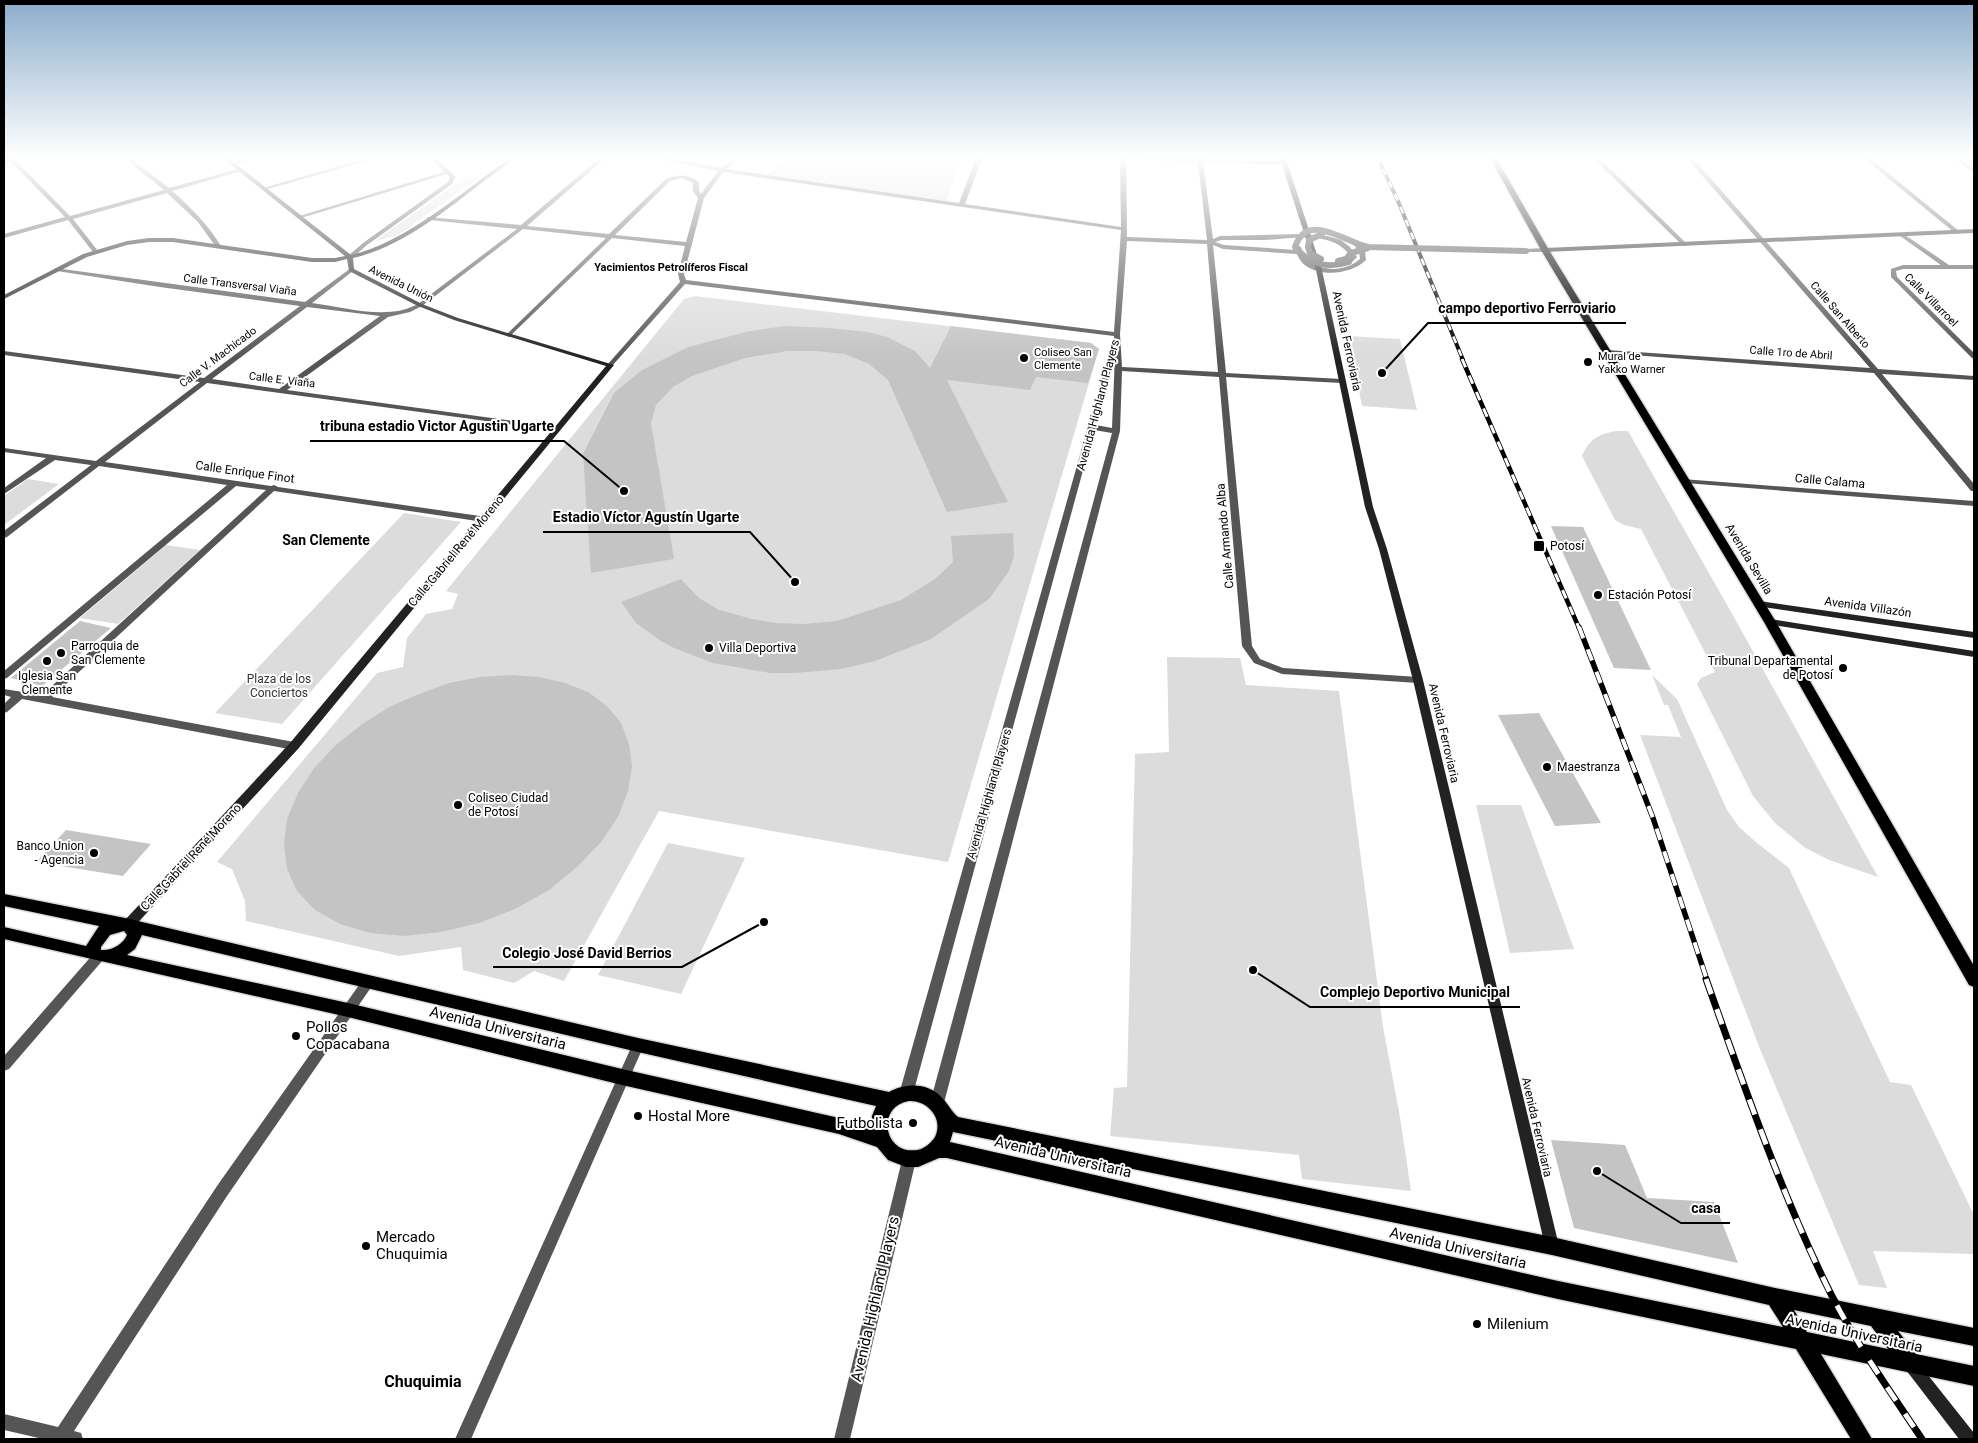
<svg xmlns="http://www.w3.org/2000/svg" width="1978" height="1443" font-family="Roboto,sans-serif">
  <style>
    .green { fill: #dcdcdc }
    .building { fill: #c4c4c4 }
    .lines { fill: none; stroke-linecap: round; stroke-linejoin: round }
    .primary-casing { stroke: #dbdbdb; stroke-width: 3 }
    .street { fill: #555; fill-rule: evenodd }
    .secondary { fill: #222; fill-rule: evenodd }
    .primary { fill: #000; fill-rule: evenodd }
    .rail-far3-casing { stroke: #000; stroke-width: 4 }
    .rail-far2-casing { stroke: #000; stroke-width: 4.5 }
    .rail-far1-casing { stroke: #000; stroke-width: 5.5 }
    .rail-casing { stroke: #000; stroke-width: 7 }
    .rail-far3 { stroke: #fff; stroke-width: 2.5; stroke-dasharray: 7; stroke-linecap: butt }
    .rail-far2 { stroke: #fff; stroke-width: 3; stroke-dasharray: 9; stroke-linecap: butt }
    .rail-far1 { stroke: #fff; stroke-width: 4; stroke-dasharray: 12; stroke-linecap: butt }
    .rail { stroke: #fff; stroke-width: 5; stroke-dasharray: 16; stroke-linecap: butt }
    .street-bridge { stroke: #555; stroke-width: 6 }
    .poi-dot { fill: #000; stroke: #fff; stroke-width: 2 }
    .labels { text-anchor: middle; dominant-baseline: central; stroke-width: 4; stroke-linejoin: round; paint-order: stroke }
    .far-neighbourhood-label { font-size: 11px; font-weight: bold; fill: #000; stroke: #fff }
    .far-street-label { font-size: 11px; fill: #000; stroke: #fff }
    .far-poi-label { font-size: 11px; fill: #000; stroke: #fff; text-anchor: start }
    .street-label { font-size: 12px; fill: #000; stroke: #fff }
    .poi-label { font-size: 12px; fill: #000; stroke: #fff; text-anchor: start }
    .park-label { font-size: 12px; fill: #333; stroke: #fff }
    .neighbourhood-label { font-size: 14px; font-weight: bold; fill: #000; stroke: #fff }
    .near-poi-label { font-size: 15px; fill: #000; stroke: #fff; text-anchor: start }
    .near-street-label { font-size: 15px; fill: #000; stroke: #fff }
    .near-neighbourhood-label { font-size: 16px; font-weight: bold; fill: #000; stroke: #fff }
    .leader { fill: none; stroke: #000; stroke-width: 2 }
    .callout-dot { fill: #000; stroke: #fff; stroke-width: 2 }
    .callout-label { font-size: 14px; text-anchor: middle; font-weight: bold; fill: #000; stroke: #fff; stroke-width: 4; stroke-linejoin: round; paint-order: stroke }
  </style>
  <rect width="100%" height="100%" fill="#fff"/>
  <g class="green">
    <polygon points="791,156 962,156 946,201 767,175"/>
    <polygon points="466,177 480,177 398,235 375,241"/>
    <polygon points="695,296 1091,343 1099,349 948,862 659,811 564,981 534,971 514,983 463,970 461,947 399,956 246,921 245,901 232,869 217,862 377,673 403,667 407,638 426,614 452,609 458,594 446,591 684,299"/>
    <polygon points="1349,336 1400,339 1417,410 1362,406"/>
    <path d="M1616 431H1628L1730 610 1878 877 1829 860 1804 847 1775 823 1753 796 1697 684 1701 678 1715 672 1641 529 1624 525 1615 520 1582 456C1589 439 1599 434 1616 431Z"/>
    <polygon points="28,479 59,484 4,525 4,496"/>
    <polygon points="404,513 461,522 282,724 215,713"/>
    <polygon points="166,545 200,550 118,624 80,618"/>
    <polygon points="1167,657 1240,658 1246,685 1339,691 1383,1027 1400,1117 1411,1191 1302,1179 1299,1155 1110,1136 1114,1088 1127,1087 1135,754 1169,752"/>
    <polygon points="1652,675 1677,699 1727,810 1739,827 1757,843 1789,868 1890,1082 1911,1085 1974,1215 1974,1254 1873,1251 1887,1288 1859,1285 1760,1049 1640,735 1681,737 1668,705 1664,705"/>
    <polygon points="1476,805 1521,805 1574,949 1510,953"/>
    <polygon points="668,843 745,858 681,994 598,975"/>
  </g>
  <g class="building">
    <polygon points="786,326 830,328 867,332 887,337 915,351 930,368 951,326 1091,343 1099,349 1088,383 1036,377 1030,390 947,380 1008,502 947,512 888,380 869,364 845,354 816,351 787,351 745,358 692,376 673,387 656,405 651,423 674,559 591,573 583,454 614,393 642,370 688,347 750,331"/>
    <polygon points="1551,526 1583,527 1651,670 1614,668"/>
    <polygon points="1013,533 1014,556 1009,571 989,599 931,639 875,661 841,669 795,673 770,673 713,663 674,648 661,641 636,623 621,602 681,579 699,598 719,610 752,619 776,623 803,624 837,621 901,600 935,579 953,562 951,536"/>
    <polygon points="80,621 111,628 42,686 11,678"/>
    <polygon points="510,675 539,677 565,683 588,692 607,706 621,723 629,744 632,766 628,791 618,817 601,842 577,867 549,890 515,909 479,923 441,932 404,936 370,933 340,924 315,910 297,891 287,869 284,844 287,819 298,793 314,768 336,745 361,725 389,707 419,694 449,683 480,677"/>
    <polygon points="1539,713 1601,823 1555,826 1498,715"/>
    <polygon points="66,830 151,844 123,876 36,862"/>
    <polygon points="1551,1140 1625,1145 1647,1198 1714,1202 1738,1263 1574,1228"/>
  </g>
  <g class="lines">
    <g class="primary-casing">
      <g id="primary">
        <polygon points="1489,156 1495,156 1549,250 1776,622 1974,966 1974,987 1969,985 1764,622 1541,250"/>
        <path d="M4 894 125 918 638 1038 889 1092C906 1083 929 1082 943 1099 949 1105 951 1111 958 1117L1552 1237 1775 1288 1974 1328V1346L1898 1331 1916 1354 1974 1366V1386L1821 1354 1872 1439H1851L1796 1349 1558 1299 947 1158H939L918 1167H906L888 1160 877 1147 839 1134 622 1085 348 1017 4 939V927L86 946 99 926 4 906ZM124 931 127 935C123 944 112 951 101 950V947L110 935ZM142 935 638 1052 876 1106 872 1116 871 1128 839 1118 622 1069 348 1003 127 955 135 949ZM909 1101C927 1100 944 1118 935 1137 931 1143 924 1149 917 1150 883 1155 876 1106 909 1101ZM953 1132 1552 1255 1769 1305 1783 1327 1558 1281 950 1142ZM1794 1310 1871 1326 1888 1349 1807 1332Z"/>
      </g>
    </g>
    <g class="street">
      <path d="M5 156H11L13 158 30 156 16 161 70 216 164 190 122 156H128L169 188 242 168 245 170 172 191C191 207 208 225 221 246L220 247H216L198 222 167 193 73 219 98 251 95 253 93 252 68 220 4 238V234L65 217 11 162 4 164V160L8 159Z"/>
      <polygon points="253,156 261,156 233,165 230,163"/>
      <polygon points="375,156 383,156 268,189 263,188"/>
      <polygon points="428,156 434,156 456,177 452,184 367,245 352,258 347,257 363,243 448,182 450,177 447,174 301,218 296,217 444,172"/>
      <path d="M602 156H608L527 226 609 234 666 179C678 174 689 174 699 182V191L701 194 718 171 646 156H657L721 168 738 156H744L727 169 959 203 977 156H983L965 204 1121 227 1120 159 1078 158 1075 156 1198 158 1197 156H1203V159L1284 161 1287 163 1284 165 1203 162 1213 239 1220 236 1300 234 1327 236 1341 240 1350 247 1357 257 1351 263H1347L1346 262 1351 257C1333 229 1292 239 1264 240 1249 240 1235 240 1221 240L1215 242 1224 245 1296 250 1295 247 1298 245 1301 247 1306 260C1323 271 1343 273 1360 259L1359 251 1353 244 1354 243H1358L1365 251 1366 260C1349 277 1306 279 1297 254L1223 249 1213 245 1226 373 1342 379 1346 381 1342 383 1226 377 1252 646 1260 659 1283 668 1418 677 1423 680 1418 683 1282 674 1254 663 1242 646 1219 377 1122 371 1120 431 944 1103 942 1108 937 1109 932 1108 930 1103 1112 433 1094 430 913 1094 911 1098 906 1100 901 1098 899 1094 1112 342 1114 340V336L685 284 612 366 610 367 606 365 608 364 680 282 678 274 685 246 612 238 509 337 507 336V334L606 238 523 229 422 306 410 312 388 317 287 390 557 427H560V431L207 383 105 462 271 486 274 485 278 487 487 517V521L484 522 274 491 52 697 294 742 298 743 299 746 298 749 294 750 22 699 7 712 4 713V704L11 697 4 695V689L42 695 266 490 236 486 7 678 4 679V671L227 485 99 466 7 537 4 538V531L91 465 55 460 4 494V488L46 458 4 452V448L96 461 200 382 4 355V351L204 378 300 306 160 287 57 271 55 270V268L305 302 351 268 354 270 353 271 312 303C344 307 388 321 418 304L517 229 429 220 426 218 427 217 521 225ZM1126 159 1198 162 1207 240 1127 237ZM723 172 1121 230 1114 332 686 280 684 274 704 198ZM682 178 693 183V191L698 198 686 242 615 235 670 181ZM1127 241 1207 244 1218 372 1122 367 1120 334ZM307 307 380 316 279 389 212 379ZM1115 355 1112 428 1096 425Z"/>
      <polygon points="1591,156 1597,156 1687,244 1687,246 1683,246"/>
      <polygon points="1685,156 1691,156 1878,369 1974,376 1974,380 1882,374 1974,484 1974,491 1971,491 1874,373 1605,353 1604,352 1607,350 1870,368"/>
      <polygon points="1861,156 1867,156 1959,231 1959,233 1955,233"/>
      <polygon points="1951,156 1957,156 1974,169 1974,173"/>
      <polygon points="1902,233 1949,265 1974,265 1974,269 1903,269 1896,271 1897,277 1974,353 1974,359 1972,358 1891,277 1891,269 1903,265 1941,265 1900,236 1899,235"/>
      <polygon points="1526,249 1545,248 1548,250 1545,252 1524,252 1523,251"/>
      <polygon points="1682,479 1974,501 1974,506 1685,483 1682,483"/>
      <polygon points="99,951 103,952 105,956 103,960 9,1069 4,1071 4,1056 95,952"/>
      <polygon points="368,977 372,978 374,982 372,986 227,1196 74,1431 81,1433 83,1439 43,1439 4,1430 4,1414 58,1427 217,1186 364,978"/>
      <polygon points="638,1039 642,1041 644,1045 471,1439 455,1439 634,1041"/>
      <polygon points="909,1153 914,1155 916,1160 850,1439 834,1439 902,1160 904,1155"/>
    </g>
    <g class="secondary">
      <path d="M220 156H226L351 255C407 242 466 189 512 156H518C508 165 495 173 484 181 445 211 402 247 353 258L354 269 422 304 458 318 614 365 298 749 132 929 128 930 124 929 122 925 124 921 290 743 606 366 454 320 418 306 349 271 347 259 335 262H312L173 242H149L127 245 87 257 4 299V295L83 254 127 241 149 238H173L312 258H335L345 256Z"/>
      <polygon points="1279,156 1285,156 1322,270 1373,507 1387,549 1423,680 1559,1246 1557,1251 1552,1253 1547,1251 1545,1246 1413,680 1379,549 1365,507 1316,270"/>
      <polygon points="1974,229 1974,233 1545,252 1542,250 1545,248"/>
      <polygon points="1759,601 1974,632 1974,638 1756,606 1754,604 1756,602"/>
      <polygon points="1770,619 1974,651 1974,657 1767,624 1765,622 1767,620"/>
      <polygon points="1911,1357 1916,1360 1974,1433 1974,1439 1959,1439 1906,1370 1903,1365 1906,1360"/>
    </g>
    <use href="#primary" class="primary"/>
    <g class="rail-far3-casing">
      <polyline id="rail-far3" points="1377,156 1398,201 1463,360"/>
    </g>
    <g class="rail-far2-casing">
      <polyline id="rail-far2" points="1462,359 1579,628"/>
    </g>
    <g class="rail-far1-casing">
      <polyline id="rail-far1" points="1579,627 1653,818 1707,980"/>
    </g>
    <g class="rail-casing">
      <path id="rail" d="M1706 979C1742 1080 1777 1182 1823 1278 1850 1335 1887 1387 1922 1439"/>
    </g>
    <use href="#rail-far3" class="rail-far3"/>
    <use href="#rail-far2" class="rail-far2"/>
    <use href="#rail-far1" class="rail-far1"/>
    <use href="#rail" class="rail"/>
    <g class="street-bridge">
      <polyline points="1321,259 1310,253 1308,247 1309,240 1322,234"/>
      <polyline points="1338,261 1346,259 1351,253 1368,248"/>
      <path d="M1349 262C1328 269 1309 264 1295 247 1307 210 1346 243 1369 247L1526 251"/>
    </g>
  </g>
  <linearGradient id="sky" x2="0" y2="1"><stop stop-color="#8cadcc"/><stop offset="0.44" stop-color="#fff"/><stop offset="1" stop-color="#fff" stop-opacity="0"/></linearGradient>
  <rect width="1978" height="358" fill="url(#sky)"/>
  <g class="poi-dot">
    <circle cx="1024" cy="358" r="5"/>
    <circle cx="1588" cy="362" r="5"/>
    <rect x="1533" y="540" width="12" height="12" rx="2.5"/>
    <circle cx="1598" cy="595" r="5"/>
    <circle cx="709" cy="648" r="5"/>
    <circle cx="61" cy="653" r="5"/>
    <circle cx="47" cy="661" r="5"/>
    <circle cx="1843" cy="668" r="5"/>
    <circle cx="1547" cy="767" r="5"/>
    <circle cx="458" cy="805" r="5"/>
    <circle cx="94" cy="853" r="5"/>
    <circle cx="296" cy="1036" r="5"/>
    <circle cx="638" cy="1116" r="5"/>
    <circle cx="913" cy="1123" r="5"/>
    <circle cx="366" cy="1246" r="5"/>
    <circle cx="1477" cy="1324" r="5"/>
  </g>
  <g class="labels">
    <g class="far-neighbourhood-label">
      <text x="671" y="267">Yacimientos Petrolíferos Fiscal</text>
    </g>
    <g class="far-street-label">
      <text transform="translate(401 284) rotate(26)">Avenida Unión</text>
      <text transform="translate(240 285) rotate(7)">Calle Transversal Viaña</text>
      <text transform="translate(1931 300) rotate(45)">Calle Villarroel</text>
      <text transform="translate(1840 315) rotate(49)">Calle San Alberto</text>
      <text transform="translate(1791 353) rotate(4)">Calle 1ro de Abril</text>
      <text transform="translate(218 357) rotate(-37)">Calle V. Machicado</text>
      <text transform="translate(282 380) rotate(7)">Calle E. Viaña</text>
    </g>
    <g class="far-poi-label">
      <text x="1034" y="352">Coliseo San<tspan x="1034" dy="13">Clemente</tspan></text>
      <text x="1598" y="356">Mural de<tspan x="1598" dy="13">Yakko Warner</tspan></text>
    </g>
    <g class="street-label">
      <text transform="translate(1347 341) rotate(78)">Avenida Ferroviaria</text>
      <text transform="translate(1098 405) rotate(-75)">Avenida Highland Players</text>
      <text transform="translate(245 472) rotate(8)">Calle Enrique Finot</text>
      <text transform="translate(1830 481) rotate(5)">Calle Calama</text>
      <text transform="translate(1225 536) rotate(-95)">Calle Armando Alba</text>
      <text transform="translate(456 551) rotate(-50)">Calle Gabriel René Moreno</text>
      <text transform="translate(1749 559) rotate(59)">Avenida Sevilla</text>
      <text transform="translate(1868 607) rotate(8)">Avenida Villazón</text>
      <text transform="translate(1444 733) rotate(77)">Avenida Ferroviaria</text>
      <text transform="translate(989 794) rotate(-74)">Avenida Highland Players</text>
      <text transform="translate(191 857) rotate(-47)">Calle Gabriel René Moreno</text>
      <text transform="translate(1537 1127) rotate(77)">Avenida Ferroviaria</text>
    </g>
    <g class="poi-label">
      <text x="1550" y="546">Potosí</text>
      <text x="1608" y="595">Estación Potosí</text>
      <text x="71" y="646">Parroquia de<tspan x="71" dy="14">San Clemente</tspan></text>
      <text x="719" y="648">Villa Deportiva</text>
      <text x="1833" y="661" text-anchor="end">Tribunal Departamental<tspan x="1833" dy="14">de Potosí</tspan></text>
      <text x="47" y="676" text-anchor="middle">Iglesia San<tspan x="47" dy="14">Clemente</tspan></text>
      <text x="1557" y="767">Maestranza</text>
      <text x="468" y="798">Coliseo Ciudad<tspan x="468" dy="14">de Potosí</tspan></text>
      <text x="84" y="846" text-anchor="end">Banco Union<tspan x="84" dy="14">- Agencia</tspan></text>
    </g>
    <g class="park-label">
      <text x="279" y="679">Plaza de los<tspan x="279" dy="14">Conciertos</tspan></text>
    </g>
    <g class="neighbourhood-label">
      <text x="326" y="540">San Clemente</text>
    </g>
    <g class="near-poi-label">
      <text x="306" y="1027">Pollos<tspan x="306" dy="17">Copacabana</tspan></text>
      <text x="648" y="1116">Hostal More</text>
      <text x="903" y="1123" text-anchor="end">Futbolista</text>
      <text x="376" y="1237">Mercado<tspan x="376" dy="17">Chuquimia</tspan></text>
      <text x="1487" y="1324">Milenium</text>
    </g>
    <g class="near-street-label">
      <text transform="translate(498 1028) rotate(14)">Avenida Universitaria</text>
      <text transform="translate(1063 1157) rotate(13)">Avenida Universitaria</text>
      <text transform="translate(1458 1248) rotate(13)">Avenida Universitaria</text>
      <text transform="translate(875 1299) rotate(-77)">Avenida Highland Players</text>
      <text transform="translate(1854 1333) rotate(12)">Avenida Universitaria</text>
    </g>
    <g class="near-neighbourhood-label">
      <text x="423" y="1381">Chuquimia</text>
    </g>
  </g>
  <path class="leader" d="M1382 373L1428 323H1626M624 491L564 441H310M795 582L750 532H543M764 922L682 967H493M1253 970L1310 1007H1520M1597 1171L1681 1223H1730"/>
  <g class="callout-dot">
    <circle cx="1382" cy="373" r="5"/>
    <circle cx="624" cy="491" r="5"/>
    <circle cx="795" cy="582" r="5"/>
    <circle cx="764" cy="922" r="5"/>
    <circle cx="1253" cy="970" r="5"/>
    <circle cx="1597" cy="1171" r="5"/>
  </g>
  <g class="callout-label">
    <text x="1527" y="313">campo deportivo Ferroviario</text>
    <text x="437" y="431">tribuna estadio Victor Agustin Ugarte</text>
    <text x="646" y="522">Estadio Víctor Agustín Ugarte</text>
    <text x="587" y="958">Colegio José David Berrios</text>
    <text x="1415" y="997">Complejo Deportivo Municipal</text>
    <text x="1706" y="1213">casa</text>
  </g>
  <rect width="1978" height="1443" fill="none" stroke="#000000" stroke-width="10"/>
</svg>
